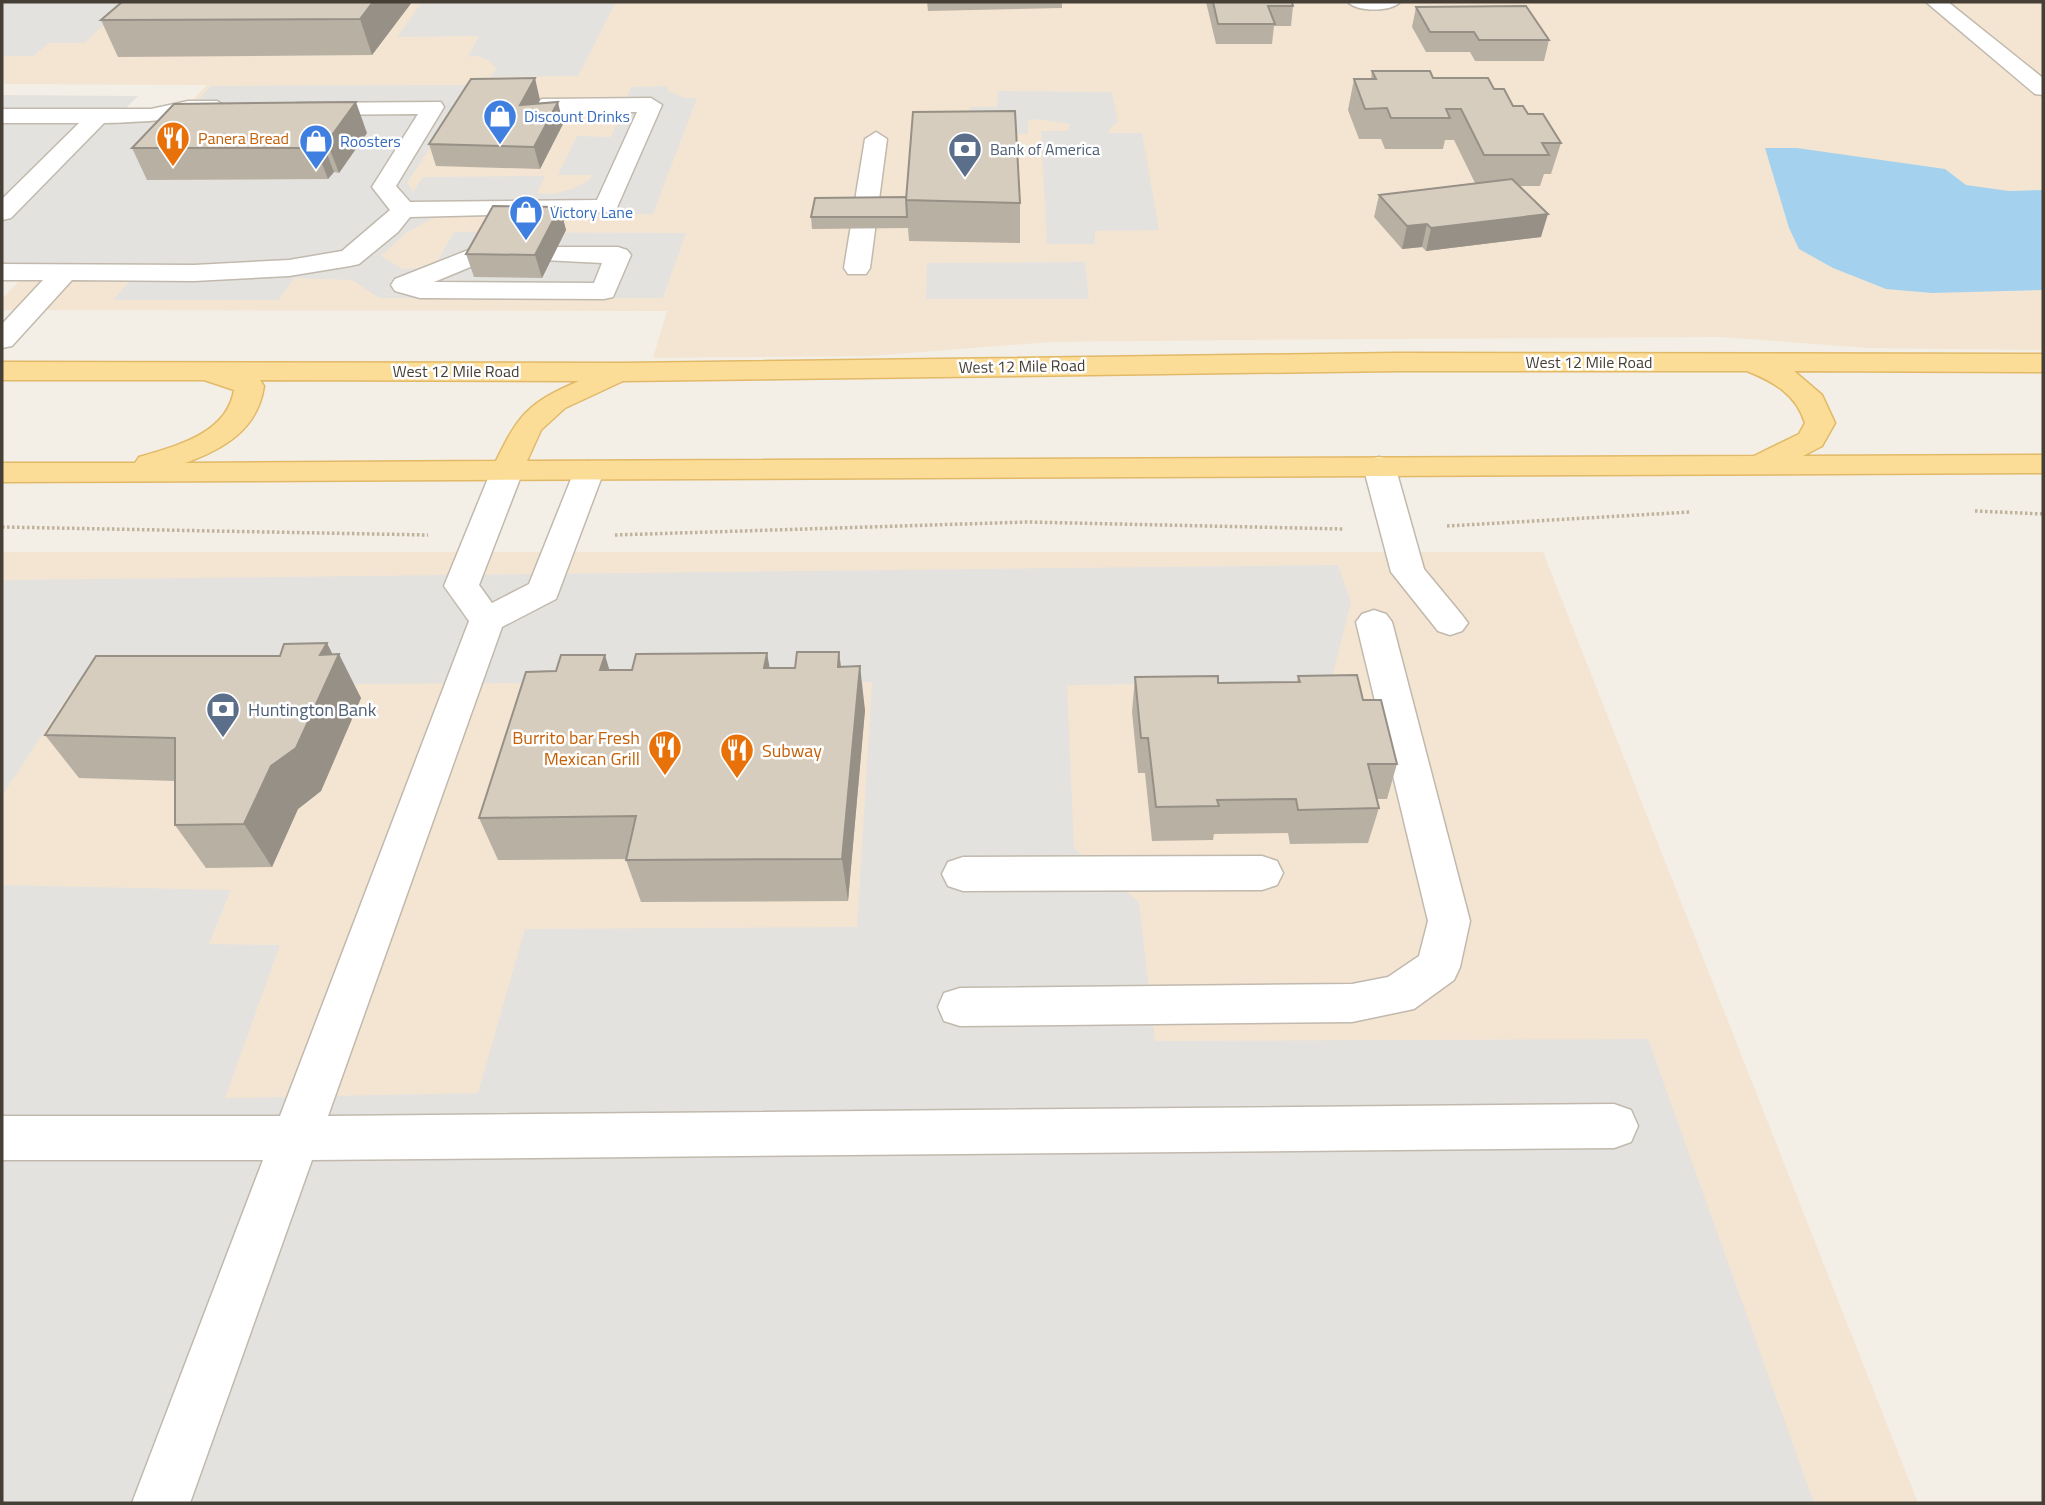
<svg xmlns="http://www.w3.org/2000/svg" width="2045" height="1505" font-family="'Titillium Web',sans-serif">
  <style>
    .commercial { fill: #f4e5d2 }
    .parking { fill: #e4e2df; fill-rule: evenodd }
    .water { fill: #a4d2ee }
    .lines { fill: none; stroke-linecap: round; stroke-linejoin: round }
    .minor-casing { stroke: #c1b9ad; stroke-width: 3 }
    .major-casing { stroke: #e1b967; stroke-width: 3 }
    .path { stroke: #c0b29b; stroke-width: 3.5; stroke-dasharray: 2.5 2.5; stroke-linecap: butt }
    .minor { fill: #fff; fill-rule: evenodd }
    .major { fill: #fcdd97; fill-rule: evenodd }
    .wall { fill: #b9b0a4 }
    .shaded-wall { fill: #969086 }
    .building { fill: #d7cdbf; stroke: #969086; stroke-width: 2 }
    .labels { text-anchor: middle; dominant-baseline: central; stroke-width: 5; stroke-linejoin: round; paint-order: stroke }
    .far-shop-label { font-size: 16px; fill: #366cbe; stroke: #fff; text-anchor: start }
    .far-food-label { font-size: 16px; fill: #c56008; stroke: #fff; text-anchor: start }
    .far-service-label { font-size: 16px; fill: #4e5e75; stroke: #fff; text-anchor: start }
    .far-street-label { font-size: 16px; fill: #463f36; stroke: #fff }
    .service-label { font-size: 18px; fill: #4e5e75; stroke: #fff; text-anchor: start }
    .food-label { font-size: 18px; fill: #c56008; stroke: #fff; text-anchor: end }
  </style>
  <rect width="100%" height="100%" fill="#f3efe7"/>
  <g class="commercial">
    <polygon points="2,2 2043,2 2043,350 1866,348 1721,337 1242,340 1051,342 872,356 653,358 667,311 2,310 2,299 207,85 2,84"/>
    <polygon points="2,552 1543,552 1918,1503 2,1503"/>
  </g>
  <g class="parking">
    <polygon points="2,2 128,2 84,43 49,43 33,56 2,56"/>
    <polygon points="422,2 616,2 578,76 491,77 496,69 490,61 478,56 468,57 479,36 397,37"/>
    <path d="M471 85 407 183 413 192 423 177 545 176 537 193 554 194 572 189 589 180 592 175H558L577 136 611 137 631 87 667 86V90L684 98H697L653 214 435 217 406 233 381 256 403 269 418 268 438 260 454 232 686 233 663 298H379L352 280 294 278 279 300H113L131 280 2 281V95L138 96 125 109 155 110 198 100 211 86ZM366 134 339 173 334 172 328 179 148 180Z"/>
    <polygon points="998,91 1112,92 1118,122 1110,128 1109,133 1142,133 1159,230 1095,231 1095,244 1047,244 1041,131 1068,131 1070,124 1037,119 1028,121 1028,134 971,134 970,107 997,107"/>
    <polygon points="1085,262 1089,299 926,299 927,263"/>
    <polygon points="1338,565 1351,602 1331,682 1067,685 1074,848 1139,902 1155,1041 1648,1039 1814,1503 2,1503 2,885 231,890 209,944 280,945 225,1098 478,1093 525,929 857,927 872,682 75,685 2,796 2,580"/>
  </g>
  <polygon class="water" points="1765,148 1797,148 1945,169 1966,185 2009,191 2043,190 2043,290 1932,293 1886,289 1833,268 1799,249 1789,228"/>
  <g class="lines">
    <g class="minor-casing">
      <g id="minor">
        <path d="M1348 2H1400C1391 12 1357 12 1348 2Z"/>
        <polygon points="1926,2 1948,2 2043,78 2043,95 2035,94"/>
        <polygon points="651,98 662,105 615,212 410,217 398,232 359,264 350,266 289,276 194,281 72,280 12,346 2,348 2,324 43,280 2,280 2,264 194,265 289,260 342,251 390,210 372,187 418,114 305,115 297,113 294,108 297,103 441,102 444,107 396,186 410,202 597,200 637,112 542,113 531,106 542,99"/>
        <path d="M188 101H217L228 108C221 118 122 123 104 123L11 218 2 220V199L79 123H2V109H151Z"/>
        <polygon points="876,132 887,139 870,268 866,274 848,274 844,268 865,139"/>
        <polygon points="476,247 495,250 499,255 495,260 480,263 434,282 594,283 602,263 544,260 540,255 544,250 553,247 618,247 627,250 631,255 613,297 604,299 420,298 395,291 391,285 395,279"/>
        <polygon points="1379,457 1390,459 1395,466 1424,569 1462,615 1468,623 1462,631 1450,635 1438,631 1391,572 1363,466 1368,459"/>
        <polygon points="507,461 518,464 523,471 479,585 492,603 529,584 577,464 588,461 599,464 604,471 556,599 502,627 328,1116 1614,1104 1631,1110 1638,1126 1631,1142 1614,1148 312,1160 190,1503 132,1503 263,1160 2,1160 2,1116 280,1116 469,621 444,586 491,471 496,464"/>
        <polygon points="1374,610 1386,614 1392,622 1470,921 1460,967 1454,980 1414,1009 1352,1022 960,1026 944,1021 938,1007 944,993 960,988 1352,984 1388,977 1419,956 1428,921 1356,622 1362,614"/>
        <polygon points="1262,856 1277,861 1283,873 1277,885 1262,890 963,891 948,886 942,874 948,862 963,857"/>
      </g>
    </g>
    <g class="major-casing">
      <path id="major" d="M1397 353 2043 354V372L1794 371 1822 395 1835 423 1822 446 1803 456 2043 455V473L2 482V463H135L139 457C176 446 227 434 234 390L204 380H2V362L622 363ZM1397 371H1747C1774 382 1796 394 1805 423L1799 434 1754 456 527 461 541 430 565 408 623 381ZM260 380 579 381C530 402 519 413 496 461L185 463C224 449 258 429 264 386Z"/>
    </g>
    <g class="path">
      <polyline points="1975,511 2043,514"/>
      <polyline points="1447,526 1690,512"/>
      <polyline points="2,527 428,535"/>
      <polyline points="615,535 1027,522 1344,529"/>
    </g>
    <use href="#minor" class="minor"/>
    <use href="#major" class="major"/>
  </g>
  <g class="wall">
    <polygon points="122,2 412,2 372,55 118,57 101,20"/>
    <polygon points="927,2 1062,2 1062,8 928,11"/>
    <polygon points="1206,2 1292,2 1293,6 1291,26 1274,26 1272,44 1216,44"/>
    <polygon points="1416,7 1549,40 1544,61 1475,61 1470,52 1426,52 1412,27"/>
    <polygon points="1372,71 1433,78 1494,89 1513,106 1528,114 1561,143 1551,174 1544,174 1540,186 1520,186 1541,237 1426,251 1422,247 1402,249 1374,217 1379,195 1475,183 1454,140 1445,140 1443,149 1385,149 1381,139 1359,139 1348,110 1354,79 1371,79"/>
    <polygon points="540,100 538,104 563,124 540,169 436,166 429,144"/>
    <polygon points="367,133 339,173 334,172 328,179 147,180 132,148"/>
    <polygon points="815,198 1020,203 1020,243 909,241 908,228 812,229 811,217"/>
    <polygon points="560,207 566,230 542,278 474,277 466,254"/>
    <polygon points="333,655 361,698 321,791 298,809 272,867 206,868 175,825 175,781 79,778 45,735 280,656"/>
    <polygon points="841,667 865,710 848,901 641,902 626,860 626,859 498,860 479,818 609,670"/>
    <polygon points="1298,676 1363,700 1397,764 1387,799 1377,799 1379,808 1368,843 1290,844 1288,833 1214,834 1213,840 1152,841 1145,773 1138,773 1132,712 1135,677 1218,683 1297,682"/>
  </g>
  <g class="shaded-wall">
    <polygon points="373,2 412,2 372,55 360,19"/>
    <polygon points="535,78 540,100 526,126 520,105"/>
    <polygon points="356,102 367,133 339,173 327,142"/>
    <polygon points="558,102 563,124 540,169 534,147"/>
    <polygon points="322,141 334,172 328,179 316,148"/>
    <polygon points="560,207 566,230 542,278 535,255"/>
    <polygon points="1548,214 1541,237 1426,251 1431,228"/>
    <polygon points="1427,224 1422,247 1402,249 1407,226"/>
    <polygon points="327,643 336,661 339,654 361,698 321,791 298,809 272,867 244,824 320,655"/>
    <polygon points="839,652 845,696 838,667"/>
    <polygon points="767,653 775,697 764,668"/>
    <polygon points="605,655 618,699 600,670"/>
    <polygon points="860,666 865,710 848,901 842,859"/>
  </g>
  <g class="building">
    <polygon points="122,2 373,2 360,19 101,20"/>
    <polygon points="1213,2 1292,2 1293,6 1268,6 1275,24 1218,24"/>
    <polygon points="1526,6 1549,40 1479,40 1474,32 1430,32 1416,7"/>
    <polygon points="1372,71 1430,71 1433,78 1488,78 1494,89 1504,89 1513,106 1523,106 1528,114 1543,114 1561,143 1542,143 1549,155 1484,155 1461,109 1446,109 1450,118 1391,118 1387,108 1365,109 1354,79 1376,79"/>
    <polygon points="535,78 520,105 558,102 534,147 429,144 471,79"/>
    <polygon points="356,102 327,142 322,141 316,148 132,148 174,104"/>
    <polygon points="1015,111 1020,203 906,200 913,112"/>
    <polygon points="1512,179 1548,214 1431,228 1427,224 1407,226 1379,195"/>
    <polygon points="906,197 907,217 811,217 815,198"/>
    <polygon points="493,206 560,207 535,255 466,254"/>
    <polygon points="327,643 320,655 339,654 296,748 271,766 244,824 175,825 175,738 45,735 96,656 280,656 284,644"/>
    <polygon points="797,652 839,652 838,667 860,666 842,859 626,860 636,816 479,818 526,672 556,671 561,655 605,655 600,670 632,670 636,654 767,653 764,668 795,668"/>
    <polygon points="1357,675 1363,700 1381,700 1397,764 1368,764 1379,808 1298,810 1296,799 1217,800 1219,806 1156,807 1148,738 1141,738 1135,677 1218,676 1218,683 1300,682 1298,676"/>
  </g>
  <defs>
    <g id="shop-pin" transform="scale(1.75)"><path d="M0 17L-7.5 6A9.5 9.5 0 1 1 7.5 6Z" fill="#3f7fe0" stroke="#fff"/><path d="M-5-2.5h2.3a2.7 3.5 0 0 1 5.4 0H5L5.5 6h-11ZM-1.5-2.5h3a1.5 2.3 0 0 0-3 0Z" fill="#fff"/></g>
    <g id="restaurant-pin" transform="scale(1.75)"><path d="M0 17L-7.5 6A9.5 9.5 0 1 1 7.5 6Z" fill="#e8710a" stroke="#fff"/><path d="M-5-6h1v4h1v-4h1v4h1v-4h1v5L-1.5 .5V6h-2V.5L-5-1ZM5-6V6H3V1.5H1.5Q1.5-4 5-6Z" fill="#fff"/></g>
    <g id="bank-pin" transform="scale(1.75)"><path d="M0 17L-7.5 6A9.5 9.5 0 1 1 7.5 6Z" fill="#5c6f8a" stroke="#fff"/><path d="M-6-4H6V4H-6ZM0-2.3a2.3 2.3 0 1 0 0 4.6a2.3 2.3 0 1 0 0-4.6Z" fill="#fff"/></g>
  </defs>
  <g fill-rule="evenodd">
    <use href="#shop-pin" x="500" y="116"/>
    <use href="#restaurant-pin" x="173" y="138"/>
    <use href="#shop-pin" x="316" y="141"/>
    <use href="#bank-pin" x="965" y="149"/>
    <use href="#shop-pin" x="526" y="212"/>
    <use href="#bank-pin" x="223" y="709"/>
    <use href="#restaurant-pin" x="665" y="747"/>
    <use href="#restaurant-pin" x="737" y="750"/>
  </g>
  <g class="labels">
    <g class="far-shop-label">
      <text x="524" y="116">Discount Drinks</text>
      <text x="340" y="141">Roosters</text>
      <text x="550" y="212">Victory Lane</text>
    </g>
    <g class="far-food-label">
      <text x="198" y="138">Panera Bread</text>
    </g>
    <g class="far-service-label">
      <text x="990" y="149">Bank of America</text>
    </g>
    <g class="far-street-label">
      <text x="1589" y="362">West 12 Mile Road</text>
      <text transform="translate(1022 366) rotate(-1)">West 12 Mile Road</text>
      <text x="456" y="371">West 12 Mile Road</text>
    </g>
    <g class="service-label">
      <text x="248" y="709">Huntington Bank</text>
    </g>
    <g class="food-label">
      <text x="640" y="737">Burrito bar Fresh<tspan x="640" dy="21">Mexican Grill</tspan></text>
      <text x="762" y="750" text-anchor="start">Subway</text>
    </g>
  </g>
  <rect width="2045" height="1505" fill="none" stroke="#463f36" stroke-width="7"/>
</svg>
